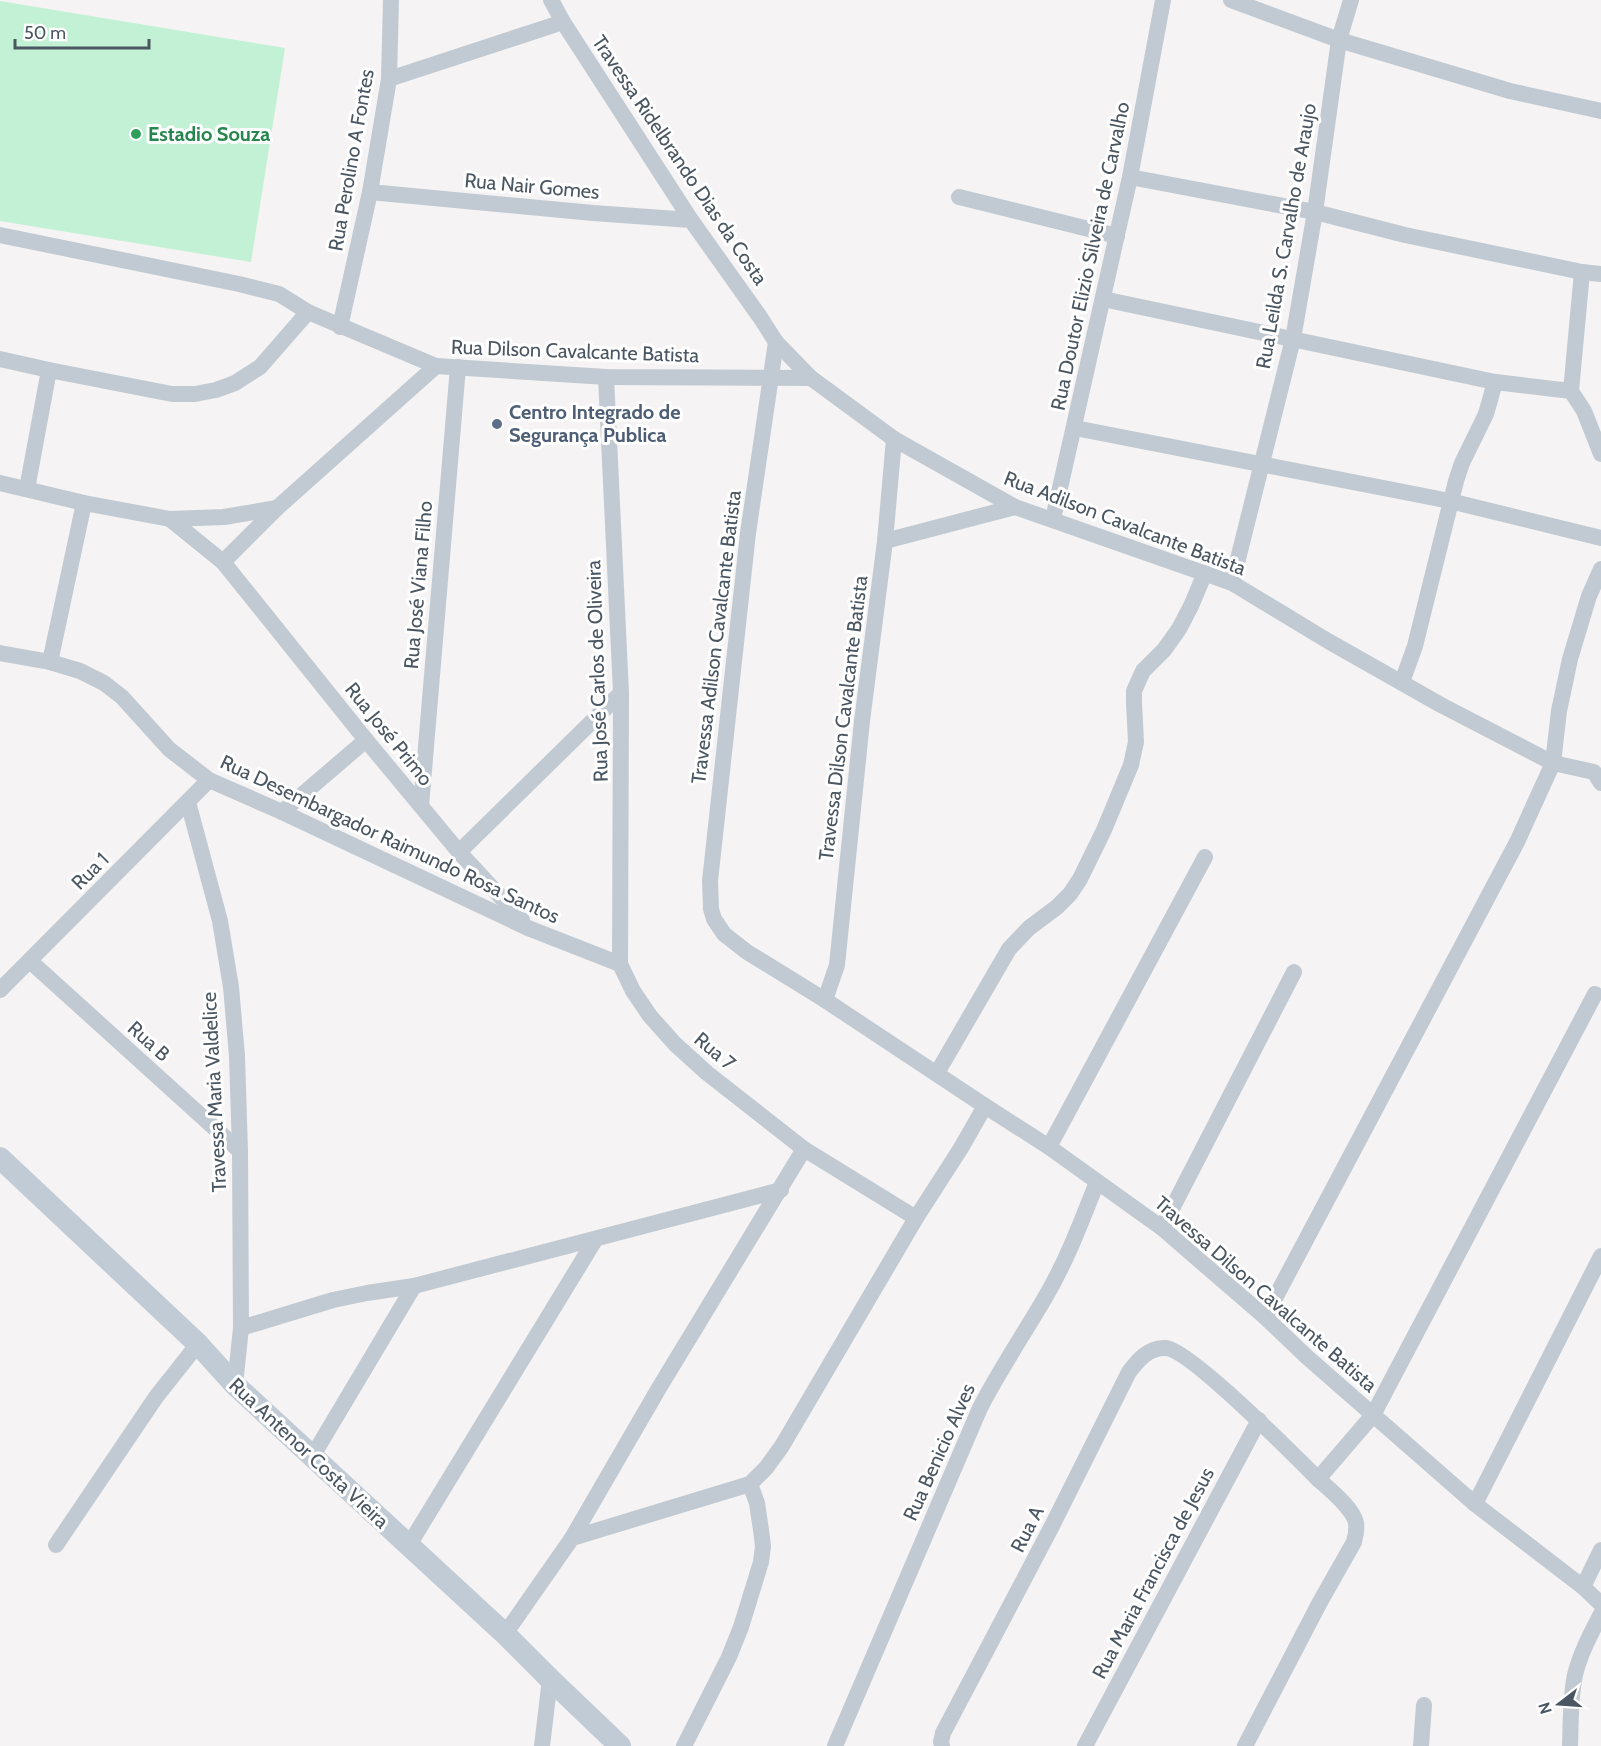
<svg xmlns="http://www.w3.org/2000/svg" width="1601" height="1746" font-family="Cabin,sans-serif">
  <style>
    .green { fill: #c3f1d5 }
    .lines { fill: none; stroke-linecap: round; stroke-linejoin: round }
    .minor { stroke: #c1cad2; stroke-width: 16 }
    .secondary { stroke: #c1cbd6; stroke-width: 22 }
    .leisure-dot { fill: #2e9e5b; stroke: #fff; stroke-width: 2 }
    .service-dot { fill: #5c6f8a; stroke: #fff; stroke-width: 2 }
    .labels { text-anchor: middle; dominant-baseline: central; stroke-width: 6; stroke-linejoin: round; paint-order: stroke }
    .leisure-label { font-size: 20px; font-weight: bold; fill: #27864d; stroke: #fff; text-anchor: start }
    .street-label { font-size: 20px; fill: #4a5661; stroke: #fff }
    .service-label { font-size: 20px; font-weight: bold; fill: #4e5e75; stroke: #fff; text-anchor: start }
  </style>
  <rect width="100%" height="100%" fill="#f5f3f3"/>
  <polygon class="green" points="0,1 285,48 251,262 0,221"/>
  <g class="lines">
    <g class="minor">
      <polyline points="551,0 563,22 691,220 760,317 776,342 811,378 894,439 1015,507 1232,583 1328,641 1441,705 1553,763 1594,772 1601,783"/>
      <polyline points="1231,0 1339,40 1510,91 1601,111"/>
      <polyline points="389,79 563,22"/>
      <polyline points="1130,177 1315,212 1405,235 1582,272 1601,274"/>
      <polyline points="370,192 593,213 691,220"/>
      <polyline points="959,197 1117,236"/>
      <polyline points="0,235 239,284 279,294 308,312 436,366 606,377 811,378"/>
      <polyline points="1582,272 1571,391 1584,411 1601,454"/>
      <polyline points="1103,299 1495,382 1571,391"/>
      <polyline points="340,327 370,192 389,79 391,0"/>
      <polyline points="776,342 748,533 710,881 711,909 714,919 724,934 747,952 825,1000 985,1106 1049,1147 1162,1228 1265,1317 1307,1357 1475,1504 1583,1587 1601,1604"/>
      <polyline points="0,359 49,370 172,394 195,394 216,390 235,383 260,367 308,312"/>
      <polyline points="606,377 621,693 620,964 633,991 650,1016 675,1044 707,1073 804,1149 916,1218"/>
      <polyline points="1075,428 1450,501 1601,538"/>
      <polyline points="0,483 84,503 170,519 224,517 277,508"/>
      <polyline points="27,489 49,370"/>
      <polyline points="170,519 223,562 366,740 459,852 522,920"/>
      <polyline points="1053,519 1130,177 1163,0"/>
      <polyline points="885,541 1015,507"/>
      <polyline points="223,562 277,508 436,366"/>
      <polyline points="1232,583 1293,339 1315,212 1339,40 1351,0"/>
      <polyline points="0,653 50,662 80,671 104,683 122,697 169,749 209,780 282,812 528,928 620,964"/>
      <polyline points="50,662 84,503"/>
      <polyline points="1402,682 1415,646 1456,481 1462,463 1486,414 1495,382"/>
      <polyline points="188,802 220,921 231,987 237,1056 240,1151 241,1328 235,1385"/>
      <polyline points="421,806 458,367"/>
      <polyline points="282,812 366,740"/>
      <polyline points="459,852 621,693"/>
      <polyline points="30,961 240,1151"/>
      <polyline points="0,990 209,780"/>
      <polyline points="825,1000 837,965 862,721 885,541 894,439"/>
      <polyline points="937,1073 1009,949 1029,928 1057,907 1070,894 1080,879 1104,830 1131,765 1136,742 1134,703 1134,691 1138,682 1143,671 1164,650 1179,629 1191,606 1205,573"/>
      <polyline points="1049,1147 1205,857"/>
      <polyline points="1162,1228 1294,972"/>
      <polyline points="1265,1317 1517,842 1553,763 1559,711 1570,659 1589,596 1601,569"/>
      <polyline points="241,1328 333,1300 367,1293 414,1286"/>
      <polyline points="312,1457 414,1286 781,1190"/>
      <polyline points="1475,1504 1601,1256"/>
      <polyline points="572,1538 659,1388 804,1149"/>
      <polyline points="56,1545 156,1397 198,1344"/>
      <polyline points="409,1545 595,1240"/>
      <polyline points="1583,1587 1601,1550"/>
      <polyline points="505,1634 572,1538 750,1484 766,1468 782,1446 916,1218 961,1148 985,1106"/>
      <polyline points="542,1746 550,1679"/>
      <polyline points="684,1746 729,1657 741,1627 761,1562 763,1546 761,1530 757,1503 750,1484"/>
      <path d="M835 1746 980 1408C1000 1369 1024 1334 1046 1296 1067 1260 1082 1220 1097 1182"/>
      <path d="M942 1746 941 1742 943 1733 1052 1526 1129 1372C1138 1360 1149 1347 1166 1348 1190 1350 1296 1457 1318 1479"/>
      <polyline points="1085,1746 1259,1420"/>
      <path d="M1245 1746 1320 1602 1354 1542C1356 1535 1357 1530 1356 1523 1353 1508 1329 1489 1318 1479L1373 1415 1595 994"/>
      <polyline points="1421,1746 1424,1705"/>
      <path d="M1570 1746C1571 1723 1570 1698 1575 1675 1580 1654 1591 1633 1601 1614"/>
    </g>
    <polyline class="secondary" points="0,1158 198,1344 235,1385 505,1634 550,1679 620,1746"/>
  </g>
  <circle class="leisure-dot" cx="136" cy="134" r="6"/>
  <circle class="service-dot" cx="497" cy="424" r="6"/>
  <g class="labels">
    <g class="leisure-label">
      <text x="148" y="134">Estadio Souza</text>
    </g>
    <g class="street-label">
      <text transform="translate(351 160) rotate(-80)">Rua Perolino A Fontes</text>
      <text transform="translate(680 160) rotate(56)">Travessa Ridelbrando Dias da Costa</text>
      <text transform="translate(532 186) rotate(5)">Rua Nair Gomes</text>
      <text transform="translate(1286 236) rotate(-80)">Rua Leilda S. Carvalho de Araujo</text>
      <text transform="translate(1090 256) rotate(-78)">Rua Doutor Elizio Silveira de Carvalho</text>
      <text transform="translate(575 351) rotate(2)">Rua Dilson Cavalcante Batista</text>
      <text transform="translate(1125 523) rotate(21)">Rua Adilson Cavalcante Batista</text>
      <text transform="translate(418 585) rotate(-85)">Rua José Viana Filho</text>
      <text transform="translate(716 637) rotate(-83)">Travessa Adilson Cavalcante Batista</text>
      <text transform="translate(597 671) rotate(-92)">Rua José Carlos de Oliveira</text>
      <text transform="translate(843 718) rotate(-83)">Travessa Dilson Cavalcante Batista</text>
      <text transform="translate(389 734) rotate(51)">Rua José Primo</text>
      <text transform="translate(390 839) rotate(25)">Rua Desembargador Raimundo Rosa Santos</text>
      <text transform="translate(90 871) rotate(-45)">Rua 1</text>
      <text transform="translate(149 1041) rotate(42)">Rua B</text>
      <text transform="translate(715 1051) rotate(40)">Rua 7</text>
      <text transform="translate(214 1092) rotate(-93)">Travessa Maria Valdelice</text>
      <text transform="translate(1266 1294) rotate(41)">Travessa Dilson Cavalcante Batista</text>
      <text transform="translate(939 1452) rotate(-66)">Rua Benicio Alves</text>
      <text transform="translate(309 1453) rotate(43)">Rua Antenor Costa Vieira</text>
      <text transform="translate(1027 1529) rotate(-63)">Rua A</text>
      <text transform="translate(1153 1573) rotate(-62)">Rua Maria Francisca de Jesus</text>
    </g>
    <g class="service-label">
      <text x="509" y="412">Centro Integrado de<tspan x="509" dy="23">Segurança Publica</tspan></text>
    </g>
  </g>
  <g transform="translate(1559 1704) rotate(253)" stroke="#ffffff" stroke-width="4.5" paint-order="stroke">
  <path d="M0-4.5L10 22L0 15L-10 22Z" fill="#4a5661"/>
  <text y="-9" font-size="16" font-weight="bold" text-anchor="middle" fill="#4a5661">N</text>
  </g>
  <path d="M15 39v9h134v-9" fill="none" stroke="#4a5661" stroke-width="3"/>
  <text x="24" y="39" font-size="18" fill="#4a5661" stroke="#ffffff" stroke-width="4.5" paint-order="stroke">50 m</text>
</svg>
